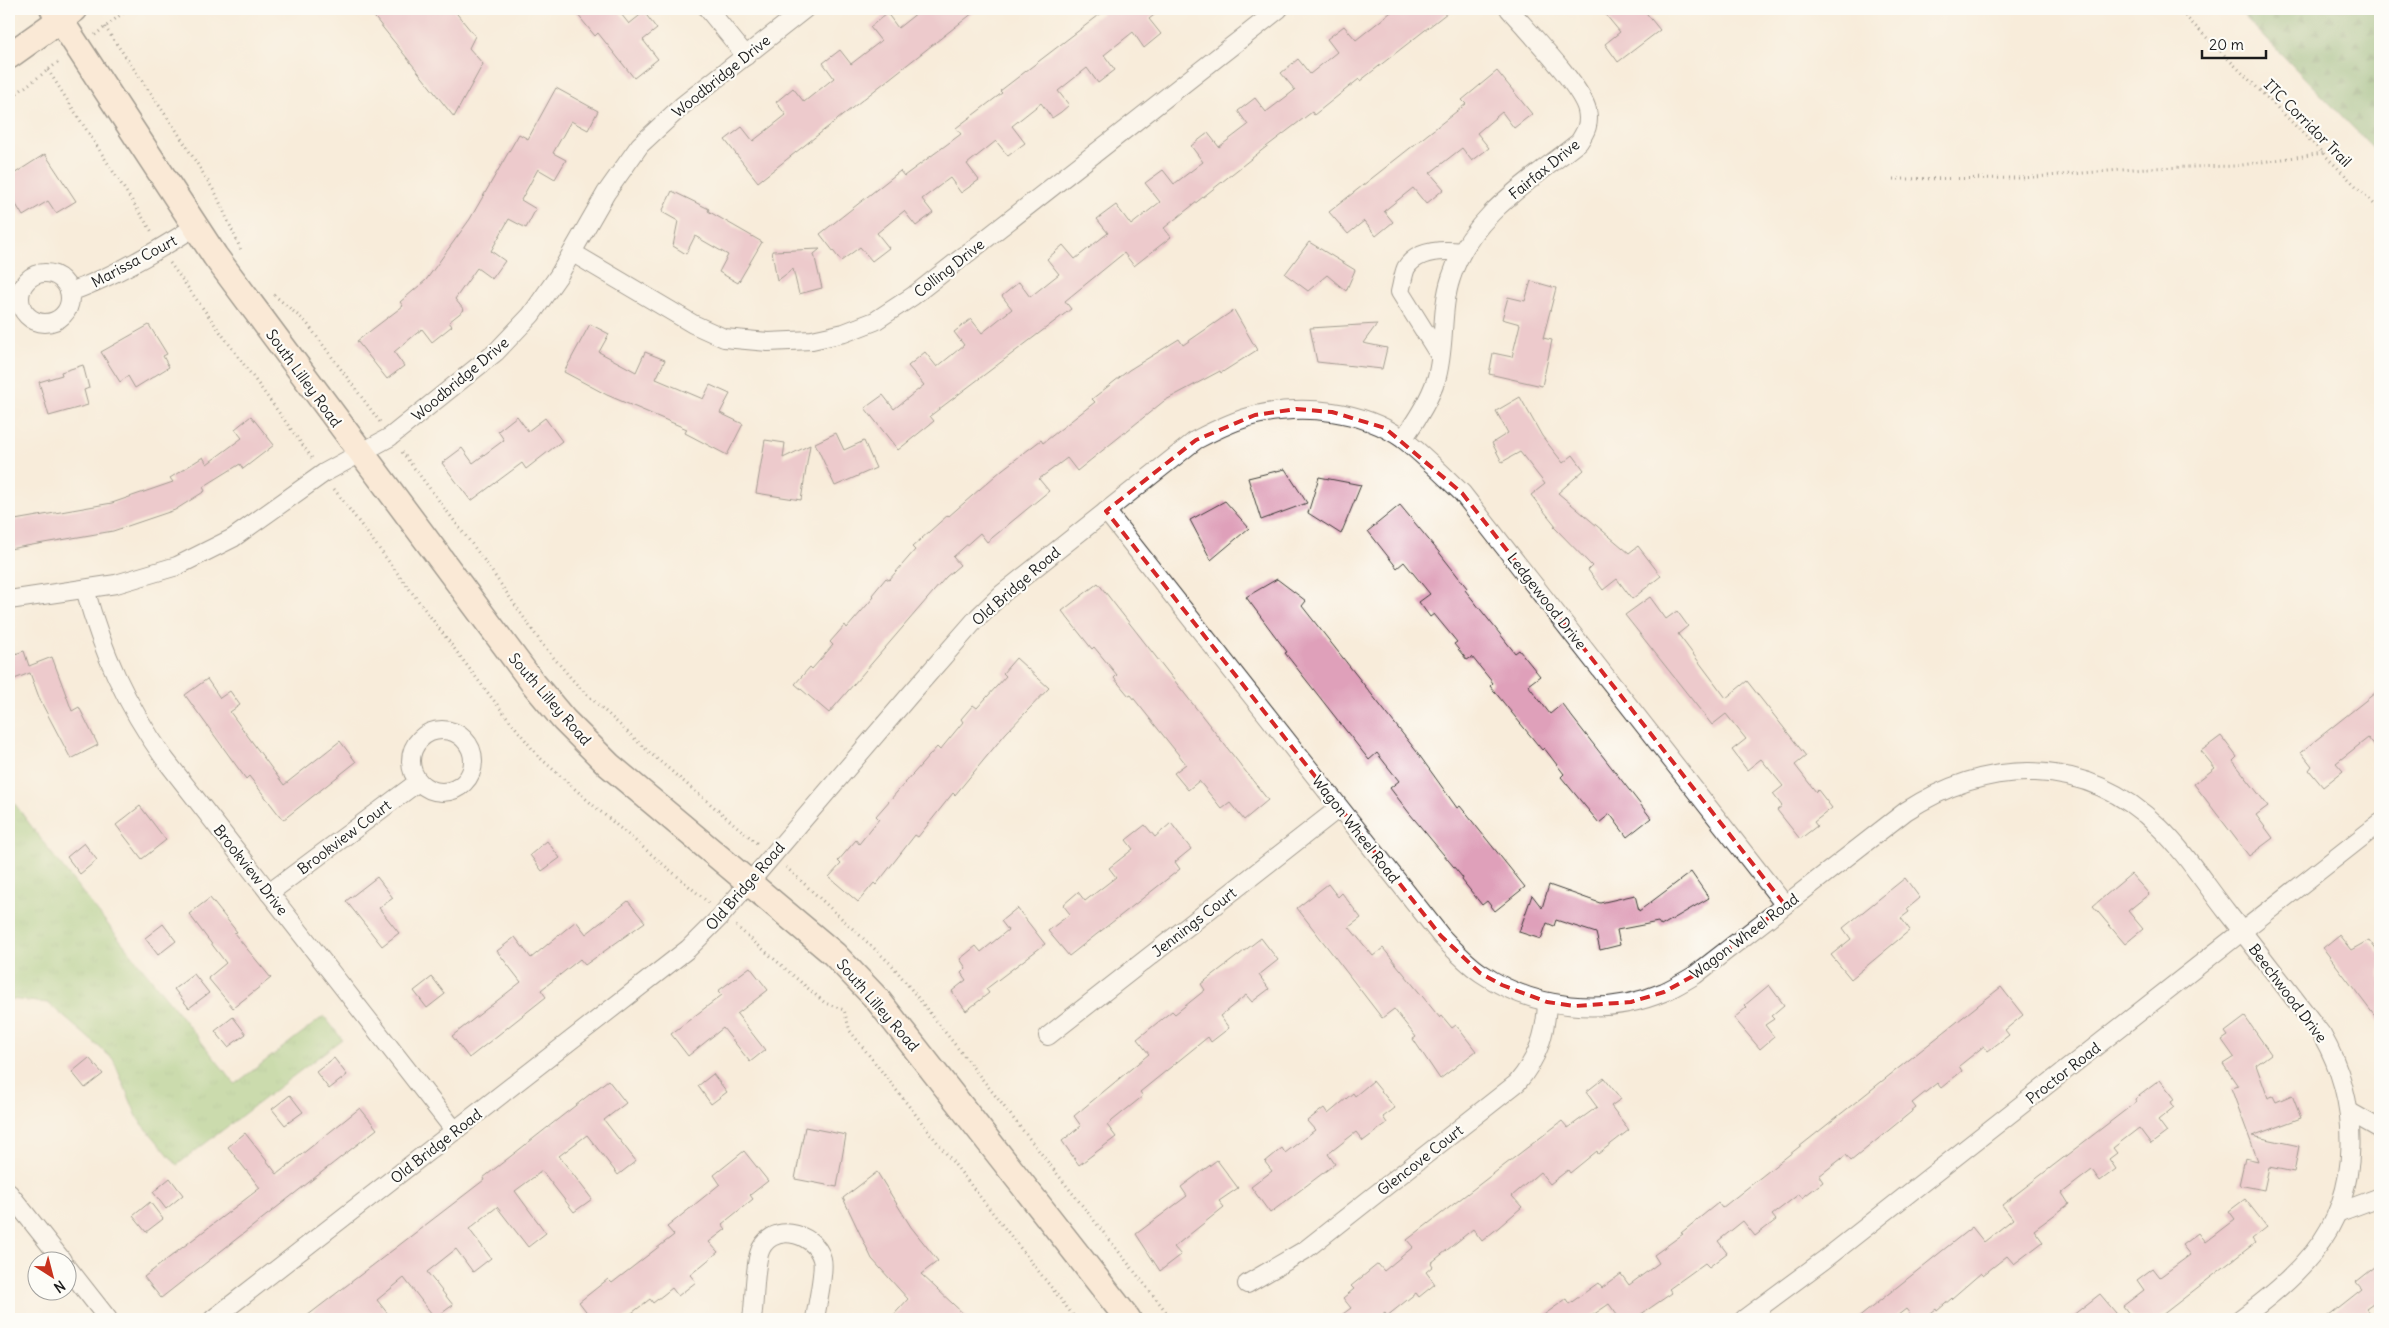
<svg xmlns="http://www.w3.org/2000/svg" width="2389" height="1328" font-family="Delius,sans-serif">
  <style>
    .grass { fill: url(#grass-tufts); stroke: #587149 }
    .forest { fill: url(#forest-firs); stroke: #4a6442 }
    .building { fill: #dfa0ba }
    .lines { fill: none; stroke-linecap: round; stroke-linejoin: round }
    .street-casing { stroke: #3d3b38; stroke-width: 20 }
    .secondary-casing { stroke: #3d3b38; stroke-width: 28 }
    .path { stroke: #3d3b38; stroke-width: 3; stroke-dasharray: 1 4; stroke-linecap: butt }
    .street { stroke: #fff; stroke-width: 18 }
    .secondary { stroke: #fce5d0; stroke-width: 25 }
    .marked { fill: none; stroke: #d62828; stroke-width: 4; stroke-dasharray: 10 6; stroke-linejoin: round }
    .labels { text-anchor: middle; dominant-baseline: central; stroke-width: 4.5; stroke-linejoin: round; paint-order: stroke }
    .street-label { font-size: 15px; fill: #1c1c1c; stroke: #fdfcf7 }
  </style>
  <defs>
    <pattern id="grass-tufts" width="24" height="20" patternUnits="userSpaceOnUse" patternTransform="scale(1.25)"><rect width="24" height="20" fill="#94c676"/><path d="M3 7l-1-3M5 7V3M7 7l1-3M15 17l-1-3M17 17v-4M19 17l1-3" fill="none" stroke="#7faa66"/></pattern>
    <pattern id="forest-firs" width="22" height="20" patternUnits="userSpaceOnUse" patternTransform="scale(1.25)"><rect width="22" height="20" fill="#77ab67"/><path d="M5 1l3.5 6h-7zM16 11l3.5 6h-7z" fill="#618a54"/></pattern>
  </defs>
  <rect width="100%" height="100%" fill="#fdfcf7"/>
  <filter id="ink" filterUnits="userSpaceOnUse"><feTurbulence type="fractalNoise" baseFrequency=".02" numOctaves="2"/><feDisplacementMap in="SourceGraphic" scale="10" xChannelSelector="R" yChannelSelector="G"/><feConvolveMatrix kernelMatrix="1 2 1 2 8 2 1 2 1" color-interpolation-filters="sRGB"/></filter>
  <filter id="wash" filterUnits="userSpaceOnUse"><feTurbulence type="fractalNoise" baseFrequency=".0096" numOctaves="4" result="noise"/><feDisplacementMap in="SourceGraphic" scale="20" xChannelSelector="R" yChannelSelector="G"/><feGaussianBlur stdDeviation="1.12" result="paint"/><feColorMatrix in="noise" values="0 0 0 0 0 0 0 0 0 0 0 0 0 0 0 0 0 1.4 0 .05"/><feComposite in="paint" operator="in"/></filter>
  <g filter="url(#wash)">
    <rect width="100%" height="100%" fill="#f8ecda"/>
    <polygon class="grass" points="9,796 55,858 235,1084 324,1016 342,1039 177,1165 138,1119 113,1059 48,1003 9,999"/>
    <polygon class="forest" points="2237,9 2380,9 2380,155"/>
    <g id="blocks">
      <g class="building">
        <polygon points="368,9 453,9 475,36 469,48 483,64 454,117"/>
        <polygon points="573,9 617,9 629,24 644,12 657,29 643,40 658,59 634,78 598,33 595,36"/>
        <polygon points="922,9 978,9 758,182 725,140 742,127 753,141 786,115 776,102 793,88 804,102 834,78 823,63 840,50 851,64 881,41 870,27 887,13 898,28"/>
        <polygon points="1107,9 1162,9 1149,19 1161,34 1144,48 1133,32 1104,55 1115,70 1098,83 1087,68 1058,91 1069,105 1061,112 1052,118 1041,103 1012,126 1025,143 1008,156 996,141 967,164 979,180 961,193 950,178 922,199 933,213 916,226 904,211 877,233 889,248 872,261 860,247 841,261 820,234 900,171 904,176 961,134 956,128 1002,93 1000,91"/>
        <polygon points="1395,9 1452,9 1360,81 1359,79 1314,115 1312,112 1266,147 1164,228 1171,237 1134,266 1124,253 1065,301 1071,309 930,416 934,421 898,450 865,408 883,395 894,409 924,385 908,366 925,352 937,367 964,345 954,332 971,319 982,333 1012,309 1002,296 1019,282 1030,297 1059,274 1047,259 1063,245 1075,259 1108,233 1097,219 1116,205 1131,225 1160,202 1145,183 1163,170 1174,184 1203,162 1191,146 1208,133 1219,147 1248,125 1238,111 1255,98 1266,112 1295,90 1281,73 1298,59 1310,74 1337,52 1327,39 1344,26 1356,40"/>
        <polygon points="1601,9 1643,9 1660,30 1618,62 1605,44 1620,32"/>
        <polygon points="1497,71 1532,114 1514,128 1502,112 1477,133 1489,148 1472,161 1462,148 1430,173 1444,189 1426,204 1413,188 1384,211 1393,222 1376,236 1364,221 1348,234 1329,212 1466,104 1462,100"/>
        <polygon points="556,88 598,111 588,130 571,121 553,153 566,160 555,179 538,169 521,200 536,209 526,228 509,219 491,251 505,261 492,279 477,268 455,299 464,310 449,322 452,326 432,342 422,329 394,352 404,366 387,379 357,341 403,306 400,302 426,280 470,219 519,134 528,139"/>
        <polygon points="45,154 76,201 56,213 48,201 23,216 9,193 9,177"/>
        <polygon points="672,191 709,209 708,211 762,242 738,283 719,272 728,255 695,236 686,254 673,246 678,221 662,212"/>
        <polygon points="1309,242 1355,270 1346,291 1327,275 1308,291 1285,274"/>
        <polygon points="820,249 814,254 822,288 799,294 793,269 777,281 772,251"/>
        <polygon points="1531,281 1556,288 1543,338 1552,340 1542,386 1489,374 1493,353 1512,357 1520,324 1502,319 1508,297 1525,301"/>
        <polygon points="1234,310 1257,350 1221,373 1220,371 1164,401 1077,471 1067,458 1039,479 1049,491 987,542 980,533 953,557 960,565 946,577 829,713 795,684 810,667 812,669 833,645 830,642 845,625 847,628 874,597 872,595 886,578 889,580 915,550 912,547 948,515 949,516 1003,469 1041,440 1043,443 1095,402 1092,399 1129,370 1179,339 1183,345"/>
        <polygon points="590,324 609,334 599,352 636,372 645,352 665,360 656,379 703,399 710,385 730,394 720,413 743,424 727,455 685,433 687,429 607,395 564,372"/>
        <polygon points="1377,324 1363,343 1387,348 1382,369 1317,362 1310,328"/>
        <polygon points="149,325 167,354 163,356 169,367 135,388 128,376 120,382 101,352"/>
        <polygon points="83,365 89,388 84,390 88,405 49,416 39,382 62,375 61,372"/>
        <polygon points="1520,397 1542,436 1563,463 1573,455 1584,470 1558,493 1629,553 1638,546 1661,576 1632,599 1617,579 1603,590 1588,570 1592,566 1554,527 1556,526 1531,495 1545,484 1520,452 1502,462 1492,443 1508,433 1496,411"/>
        <polygon points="251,416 274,445 243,469 240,464 203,487 205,491 175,510 113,531 9,549 9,521 112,503 173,482 170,478 203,457 207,464 242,438 235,429"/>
        <polygon points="517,416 528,431 545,418 562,441 526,469 522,463 471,501 442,463 462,448 473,463 504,440 498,431"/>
        <polygon points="836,433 844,450 864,441 876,468 835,486 815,443"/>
        <polygon points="765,440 785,443 783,458 810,445 801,500 756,493"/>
        <polygon points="1285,469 1307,503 1261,520 1248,478"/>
        <polygon points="1319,477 1361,485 1341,534 1308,513"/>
        <polygon points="1225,501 1249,528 1211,560 1190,520"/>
        <polygon points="1400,505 1438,551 1467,588 1465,590 1515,653 1519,650 1540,676 1528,685 1550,714 1562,704 1651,818 1627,837 1610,814 1599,823 1561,777 1564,774 1544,748 1542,750 1490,686 1493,683 1472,657 1467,660 1454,644 1457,642 1434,614 1430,617 1419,602 1430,594 1404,562 1397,568 1368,531"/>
        <polygon points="1277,579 1306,601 1302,606 1417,752 1457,808 1460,806 1525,887 1495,911 1487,901 1482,905 1462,880 1463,878 1410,814 1390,788 1399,781 1377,753 1369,760 1285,653 1287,652 1246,597"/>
        <polygon points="1098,583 1268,800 1244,820 1230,803 1222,809 1199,781 1188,790 1174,773 1186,764 1131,695 1129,696 1114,678 1117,675 1094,647 1092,649 1062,611"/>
        <polygon points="1650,597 1666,619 1677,611 1688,626 1678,634 1726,698 1747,681 1806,756 1795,765 1816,792 1818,790 1832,808 1814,822 1817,826 1800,839 1777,810 1782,806 1773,794 1783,786 1761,759 1747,770 1732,750 1746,739 1726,714 1712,725 1625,615"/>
        <polygon points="24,651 29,666 52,657 72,711 79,707 98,745 71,759 40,700 30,673 9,681 9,656"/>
        <polygon points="1016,658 1049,688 1006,733 955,795 953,793 918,837 915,835 876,885 874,883 858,902 829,877 841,864 838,861 856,840 859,844 879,819 876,816 897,792 937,747 940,750 963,722 961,719 973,705 977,708 1006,676 1003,673"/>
        <polygon points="207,679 220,698 230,691 240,705 230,712 284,785 340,741 356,762 283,820 249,776 246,779 185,695"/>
        <polygon points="2380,689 2380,753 2368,738 2336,763 2343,771 2323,787 2309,770 2312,766 2301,752"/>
        <polygon points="2221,736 2237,757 2233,761 2268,806 2256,815 2273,838 2249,856 2194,784 2215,768 2201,751"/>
        <polygon points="140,806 166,840 142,859 116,825"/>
        <polygon points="1171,823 1191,849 1175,862 1180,869 1069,956 1048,931 1070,914 1063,905 1078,892 1085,901 1116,877 1109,868 1133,849 1126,840 1145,825 1155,837"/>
        <polygon points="547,841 560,858 542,871 530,855"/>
        <polygon points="84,843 97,860 80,874 67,857"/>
        <polygon points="1691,872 1709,898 1661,926 1658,922 1617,930 1620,945 1600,950 1596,933 1556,920 1554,926 1547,923 1541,939 1519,932 1532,895 1542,908 1549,885 1600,903 1635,895 1639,911"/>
        <polygon points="2131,874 2149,894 2128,911 2143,929 2125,944 2093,906"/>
        <polygon points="377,877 393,898 379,908 399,933 382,946 346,901"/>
        <polygon points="1905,878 1920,898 1907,909 1909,912 1901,918 1910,930 1851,979 1831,955 1851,939 1843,928"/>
        <polygon points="1328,884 1338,897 1342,893 1361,918 1349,927 1373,956 1383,948 1440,1018 1442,1016 1452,1028 1456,1025 1476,1051 1440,1079 1413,1039 1416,1037 1394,1009 1382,1018 1297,908"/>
        <polygon points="210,898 237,932 234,933 271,978 233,1008 208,978 226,963 189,914"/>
        <polygon points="628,901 645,922 585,965 580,959 541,990 546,997 469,1058 452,1036 521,982 497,951 515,937 531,958 576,921 586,934"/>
        <polygon points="1017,908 1045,944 986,989 989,993 966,1011 952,991 966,980 961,973 966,968 960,959 976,946 981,952 1008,930 1001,921"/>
        <polygon points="163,924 176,941 158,955 145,938"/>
        <polygon points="2339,935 2351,950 2369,940 2380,955 2380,1023 2323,948"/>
        <polygon points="1261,938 1278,960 1259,975 1269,989 1252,1002 1246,995 1220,1016 1229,1028 1211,1042 1208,1037 1140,1092 1143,1096 1107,1125 1116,1137 1079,1165 1062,1141 1081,1126 1074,1116 1149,1054 1137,1039 1172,1011 1175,1014 1205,990 1201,984"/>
        <polygon points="750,967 768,990 737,1014 765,1050 750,1062 723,1028 688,1056 671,1034 722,995 718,991"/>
        <polygon points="194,974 209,993 189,1008 174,989"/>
        <polygon points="432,977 445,994 427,1008 414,991"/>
        <polygon points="1769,985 1784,1005 1771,1016 1774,1019 1765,1025 1774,1037 1760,1049 1734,1018 1747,1007 1745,1005"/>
        <polygon points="2001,987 2023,1015 2005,1030 2009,1035 1988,1051 1984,1046 1959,1066 1962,1071 1941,1088 1937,1083 1912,1103 1916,1108 1851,1161 1846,1155 1819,1176 1823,1182 1802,1198 1799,1194 1772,1215 1776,1220 1755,1236 1743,1221 1718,1241 1727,1253 1709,1267 1705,1263 1669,1289 1672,1293 1634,1319 1620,1319 1609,1304 1587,1319 1538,1319 1566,1299 1569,1304 1598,1283 1602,1288 1621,1274 1629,1285 1659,1263 1654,1255 1683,1234 1681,1233 1718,1203 1722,1208"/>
        <polygon points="233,1017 246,1034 228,1047 215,1031"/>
        <polygon points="2245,1017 2271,1054 2256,1065 2268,1098 2273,1096 2276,1102 2292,1095 2301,1118 2252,1136 2299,1146 2294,1172 2269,1167 2264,1190 2239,1185 2245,1158 2258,1161 2231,1088 2238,1086 2223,1064 2234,1057 2222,1040 2228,1036 2225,1032"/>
        <polygon points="89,1058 103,1074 85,1088 72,1072"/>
        <polygon points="334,1058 347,1075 329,1089 316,1072"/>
        <polygon points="713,1074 727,1092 711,1104 698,1086"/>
        <polygon points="1604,1078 1621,1099 1611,1106 1629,1130 1598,1154 1597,1151 1570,1173 1568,1170 1550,1184 1540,1172 1512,1196 1522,1207 1499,1227 1482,1241 1473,1229 1431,1263 1433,1266 1426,1272 1435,1284 1419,1297 1416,1293 1387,1316 1385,1313 1377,1319 1336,1319 1351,1308 1343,1298 1354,1289 1351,1286 1378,1264 1384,1271 1413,1247 1407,1240 1562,1121 1568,1128 1597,1107 1586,1092"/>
        <polygon points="608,1080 626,1103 604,1120 636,1161 618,1175 587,1135 559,1156 592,1199 574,1212 542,1171 515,1191 546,1233 528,1247 497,1207 469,1229 491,1258 473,1272 456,1249 427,1272 453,1305 435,1318 404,1278 377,1300 392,1319 303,1319 484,1180 483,1178"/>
        <polygon points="2160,1080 2175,1099 2171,1102 2174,1107 2158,1120 2167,1132 2151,1144 2139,1128 2113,1148 2117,1153 2109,1159 2116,1169 2100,1181 2092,1170 2062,1193 2069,1204 2034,1230 2043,1242 2014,1264 2007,1256 1983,1275 1981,1273 1937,1311 1936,1309 1923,1319 1914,1319 1906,1309 1893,1319 1857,1319 1972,1227 1984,1242 2013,1219 2002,1205 2136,1102 2135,1099"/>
        <polygon points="1373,1081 1395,1108 1383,1117 1387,1123 1363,1141 1356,1132 1328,1154 1335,1164 1270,1213 1251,1187 1272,1171 1265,1162 1282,1148 1285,1153 1315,1130 1307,1121 1324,1108 1328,1114 1353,1093 1355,1096"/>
        <polygon points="290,1095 303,1112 285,1125 272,1109"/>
        <polygon points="360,1108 377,1129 161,1298 144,1277 260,1188 228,1147 245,1133 277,1174"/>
        <polygon points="805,1127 846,1135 837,1187 795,1179"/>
        <polygon points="744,1151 768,1181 750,1195 753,1199 722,1224 726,1229 709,1242 718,1252 690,1275 696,1282 678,1296 672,1288 653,1303 650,1299 624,1319 592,1319 579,1302 608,1279 612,1283 674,1235 667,1227 720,1184 714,1175"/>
        <polygon points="1217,1160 1238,1188 1219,1201 1224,1207 1174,1247 1181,1255 1160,1271 1136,1234 1187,1196 1181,1187"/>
        <polygon points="877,1172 911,1227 938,1261 921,1274 969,1319 890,1319 908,1299 872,1259 843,1198"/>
        <polygon points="170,1178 183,1195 166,1209 153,1192"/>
        <polygon points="2245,1199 2267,1227 2252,1239 2255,1243 2157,1319 2133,1319 2123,1306 2144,1290 2137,1280 2153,1268 2160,1277 2190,1255 2182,1245 2198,1233 2205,1242 2235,1219 2229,1211"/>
        <polygon points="150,1202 163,1219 146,1232 133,1216"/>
        <polygon points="2380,1263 2380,1311 2373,1303 2366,1308 2375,1319 2324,1319 2362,1289 2356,1282"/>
        <polygon points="2100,1294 2121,1319 2068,1319"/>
      </g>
    </g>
  </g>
  <g filter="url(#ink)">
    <use href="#blocks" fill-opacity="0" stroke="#3d3b38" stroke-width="1"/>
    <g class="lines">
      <g class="street-casing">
        <g id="street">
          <polyline points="708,9 746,56"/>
          <polyline points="573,253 693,324 724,338 768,342 812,340 844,333 875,321 913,296 1279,9"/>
          <circle cx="45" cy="298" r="25"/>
          <path d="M70 292C115 276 156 252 196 226"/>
          <path d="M1440 356 1400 292C1402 285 1403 275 1406 268 1417 250 1444 250 1462 252"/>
          <path d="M1403 439C1416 421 1429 401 1436 380 1446 347 1440 311 1451 278 1470 216 1530 181 1579 142 1586 131 1590 124 1587 110 1582 87 1527 30 1509 9"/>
          <path d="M1106 511 1441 936C1453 949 1466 963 1481 973 1533 1009 1605 1017 1664 992 1675 987 1685 981 1695 975L1906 811C1988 758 2085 755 2159 827 2185 852 2205 884 2227 912 2259 953 2291 994 2322 1035 2360 1102 2363 1191 2313 1253 2292 1279 2267 1299 2240 1319"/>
          <path d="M85 589C103 654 126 704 164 758L455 1131"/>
          <polyline points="9,600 116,584 177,566 233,538 324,473 390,437 496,352 531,315 559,275 606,193 640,145 683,105 805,9"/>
          <circle cx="442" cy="761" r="31"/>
          <polyline points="269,893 418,782"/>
          <polyline points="1048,1036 1339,808"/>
          <polyline points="2350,1112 2380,1129"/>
          <polyline points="9,1193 62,1260"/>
          <polyline points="2337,1213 2380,1197"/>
          <polyline points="68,1268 108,1319"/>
          <path d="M1247 1284 1305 1250 1517 1083C1538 1058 1546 1034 1547 1002"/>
          <path d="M213 1319 688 949 719 918 909 696 978 617 1003 593 1196 440C1215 430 1235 420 1256 415 1304 404 1362 410 1403 439 1424 455 1443 475 1462 493L1785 905"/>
          <path d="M752 1319C755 1299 754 1274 759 1254 768 1222 814 1230 822 1259 825 1270 817 1305 815 1319"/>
          <polyline points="1744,1319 1824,1260 2380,823"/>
        </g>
      </g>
      <g class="secondary-casing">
        <g id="secondary">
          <polyline points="53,9 215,256 533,683 564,720 609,765 834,954 877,999 1128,1319"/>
          <polyline points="9,56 75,9"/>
        </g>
      </g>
      <g class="path">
        <polyline points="2178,9 2380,210"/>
        <polyline points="105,27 176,130 216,194 241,250"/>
        <polyline points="95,35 128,9"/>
        <polyline points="48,70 152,232"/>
        <polyline points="9,99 60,61"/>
        <polyline points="1893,179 2022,178 2146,168 2235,166 2323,153"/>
        <polyline points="170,263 312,458"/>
        <polyline points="274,295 306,322 380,422"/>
        <polyline points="402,452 484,560 542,644 577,685 650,753 759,845"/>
        <polyline points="334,489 484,688 538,756 594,806 709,903"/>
        <polyline points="786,867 892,965 1172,1319"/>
        <polyline points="736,926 825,1003 844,1010 850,1031 1076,1319"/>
      </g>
      <use href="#street" class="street"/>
      <use href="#secondary" class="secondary"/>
    </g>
  </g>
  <path d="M0 0H2389V1328H0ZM1296 409 1332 412 1385 428 1462 493 1785 905 1695 975 1664 992 1631 1002 1575 1006 1547 1002 1502 985 1480 973 1441 936 1106 511 1196 440 1255 415Z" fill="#f8ecda" fill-opacity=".55" fill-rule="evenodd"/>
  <path class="marked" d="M1296 409 1332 412 1385 428 1462 493 1785 905 1695 975 1664 992 1631 1002 1575 1006 1547 1002 1502 985 1480 973 1441 936 1106 511 1196 440 1255 415Z"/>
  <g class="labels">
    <g class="street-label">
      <text transform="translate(721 76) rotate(-39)">Woodbridge Drive</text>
      <text transform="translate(2308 123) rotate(45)">ITC Corridor Trail</text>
      <text transform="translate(1544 169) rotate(-39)">Fairfax Drive</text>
      <text transform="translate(134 261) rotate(-28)">Marissa Court</text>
      <text transform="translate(949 268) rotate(-38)">Colling Drive</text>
      <text transform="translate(304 378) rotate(54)">South Lilley Road</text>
      <text transform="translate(460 379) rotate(-40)">Woodbridge Drive</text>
      <text transform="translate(1016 586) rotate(-41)">Old Bridge Road</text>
      <text transform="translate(1547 601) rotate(52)">Ledgewood Drive</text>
      <text transform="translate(550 699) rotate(49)">South Lilley Road</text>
      <text transform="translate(1356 829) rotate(52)">Wagon Wheel Road</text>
      <text transform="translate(344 837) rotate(-37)">Brookview Court</text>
      <text transform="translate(251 870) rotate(52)">Brookview Drive</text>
      <text transform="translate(745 886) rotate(-49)">Old Bridge Road</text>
      <text transform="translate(1194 922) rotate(-38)">Jennings Court</text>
      <text transform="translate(1744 936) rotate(-37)">Wagon Wheel Road</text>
      <text transform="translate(2288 993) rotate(53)">Beechwood Drive</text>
      <text transform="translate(878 1005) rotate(49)">South Lilley Road</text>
      <text transform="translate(2063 1073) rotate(-38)">Proctor Road</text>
      <text transform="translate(436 1146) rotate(-38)">Old Bridge Road</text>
      <text transform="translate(1420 1160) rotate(-38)">Glencove Court</text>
    </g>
  </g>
  <rect width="2389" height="1328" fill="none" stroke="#fdfcf7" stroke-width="30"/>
  <g transform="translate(52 1276) rotate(144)"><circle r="24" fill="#fdfcf7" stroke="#a3a29f"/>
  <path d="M0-4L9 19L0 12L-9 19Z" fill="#c8321e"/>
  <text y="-8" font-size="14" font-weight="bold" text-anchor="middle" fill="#1c1c1c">N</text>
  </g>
  <path d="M2202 50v8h64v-8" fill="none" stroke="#1c1c1c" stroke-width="2.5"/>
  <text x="2209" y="50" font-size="15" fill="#1c1c1c" stroke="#fdfcf7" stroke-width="4" paint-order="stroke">20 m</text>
</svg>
